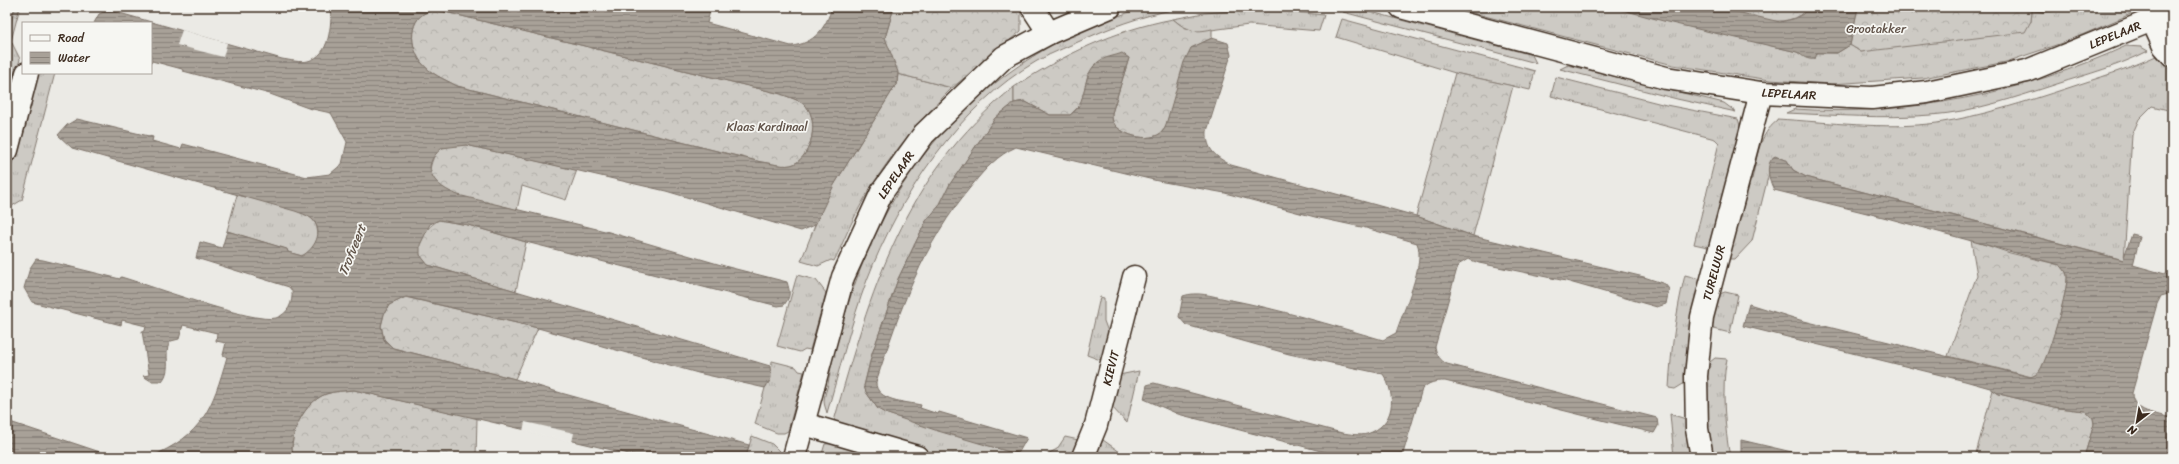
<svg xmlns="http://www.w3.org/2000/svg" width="2179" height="464" font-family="Sriracha,sans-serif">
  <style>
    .grass { fill: url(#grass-tufts); stroke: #847a71 }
    .forest { fill: url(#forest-crowns); stroke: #847a71 }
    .water { fill: url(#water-rules); stroke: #7c7167; fill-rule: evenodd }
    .pier { fill: #ebeae5 }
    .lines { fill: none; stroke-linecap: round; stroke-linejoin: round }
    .minor-casing { stroke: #3b2a1e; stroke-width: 25 }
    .minor { stroke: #f6f6f2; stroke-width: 22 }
    .labels { text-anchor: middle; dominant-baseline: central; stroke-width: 3.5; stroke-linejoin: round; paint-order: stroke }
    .park-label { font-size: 12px; fill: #605248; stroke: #f6f6f2 }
    .street-label { font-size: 12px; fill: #3b2a1e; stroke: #f6f6f2 }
    .water-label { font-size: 13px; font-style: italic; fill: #615449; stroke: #f6f6f2 }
  </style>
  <defs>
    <pattern id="grass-tufts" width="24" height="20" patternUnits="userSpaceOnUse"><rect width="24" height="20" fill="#cdcac4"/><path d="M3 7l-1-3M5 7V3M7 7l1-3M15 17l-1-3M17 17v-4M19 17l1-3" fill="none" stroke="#b1aea8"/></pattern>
    <pattern id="forest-crowns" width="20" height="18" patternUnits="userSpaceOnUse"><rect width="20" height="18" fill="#cdcac4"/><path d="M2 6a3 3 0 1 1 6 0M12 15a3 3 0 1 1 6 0" fill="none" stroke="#b1aea8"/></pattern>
    <pattern id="water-rules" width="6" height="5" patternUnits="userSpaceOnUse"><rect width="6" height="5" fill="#a8a198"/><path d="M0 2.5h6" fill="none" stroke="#8a837b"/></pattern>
  </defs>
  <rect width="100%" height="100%" fill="#ebeae5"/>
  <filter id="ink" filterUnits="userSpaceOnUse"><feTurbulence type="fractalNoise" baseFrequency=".025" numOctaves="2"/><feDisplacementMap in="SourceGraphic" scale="8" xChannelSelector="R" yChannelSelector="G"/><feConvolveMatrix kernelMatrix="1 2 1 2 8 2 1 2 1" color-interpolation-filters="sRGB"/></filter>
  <g filter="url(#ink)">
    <g class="grass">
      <polygon points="15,7 20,7 11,41 20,59 14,83 7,80 7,36"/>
      <path d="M1149 7H1187C1152 13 1121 23 1089 37 1072 45 1053 52 1037 61 958 106 899 197 867 280 851 323 840 368 827 413 826 409 824 405 824 401 824 396 827 389 828 384 831 365 835 346 841 328 851 292 864 256 881 223 933 118 1034 35 1149 7Z"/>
      <polygon points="1345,7 1375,13 1532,55 1536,63 1343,12"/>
      <polygon points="1450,7 1612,7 1797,52 1837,53 1850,45 1861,52 2031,22 2032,11 2044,12 2076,7 2147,7 2068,41 2006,62 1923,78 1831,84 1770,80 1673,65"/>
      <polygon points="1263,9 1324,15 1319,31 1249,25 1196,32 1182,26 1173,19 1204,13"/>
      <polygon points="1342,19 1535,71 1530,90 1455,73 1336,37"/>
      <path d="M2126 46 2141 47 2148 51C2119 66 2088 74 2057 84 2017 97 1974 112 1931 115 1883 119 1834 115 1786 113L1795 109C1907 117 2025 93 2126 46Z"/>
      <path d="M2156 56 2172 70V111L2152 106 2139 119 2132 135 2124 260 1806 177 1793 170 1787 160 1773 157 1752 241 1735 259H1726L1747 178 1752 179C1757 158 1759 134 1777 121V119C1829 122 1884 130 1937 123 1982 116 2025 102 2068 88 2098 78 2128 69 2156 56Z"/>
      <polygon points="1568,65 1724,103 1736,112 1677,99 1560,69"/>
      <polygon points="39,73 55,73 22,200 7,209 7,183 34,76"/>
      <path d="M898 74 952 88C914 126 879 168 855 216 847 231 842 246 834 261L831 260 818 266 801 261 821 210 834 185 897 83Z"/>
      <polygon points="1556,77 1666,105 1738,119 1741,129 1712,248 1694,244 1719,143 1715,139 1551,96"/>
      <path d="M1014 87V103L995 118 950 184 939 206 926 221 898 279 872 354 864 386 866 392 878 409 885 413 1013 453 1033 457H948L859 431 834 421C871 290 903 176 1014 87Z"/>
      <path d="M237 195C256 199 297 207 311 218 317 223 317 228 318 235 318 245 309 252 302 256L287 252 286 249 227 231Z"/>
      <polygon points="797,275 816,280 826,293 810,350 805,349 800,352 777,346"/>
      <path d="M1685 275 1704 280 1688 381 1675 389 1669 388C1671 350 1676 312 1685 275Z"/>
      <polygon points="1725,292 1738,295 1730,333 1710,328 1717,295"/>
      <polygon points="1100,297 1104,298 1104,321 1110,337 1103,361 1087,355"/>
      <path d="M1715 358 1727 359C1721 384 1725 432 1730 457H1711L1707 440 1705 366Z"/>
      <polygon points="772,361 796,367 799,371 804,372 788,431 784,433 777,433 755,424 765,388 770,381"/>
      <polygon points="1139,371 1127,423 1110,405 1119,375"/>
      <polygon points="1670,414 1689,420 1693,457 1674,457"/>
      <polygon points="752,436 772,444 782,454 781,457 746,457"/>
      <polygon points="1065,437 1083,441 1075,457 1042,457 1057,449"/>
      <polygon points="1103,440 1120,452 1117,457 1094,457"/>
      <polygon points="839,443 889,457 821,457 825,444"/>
    </g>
    <g class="forest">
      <polygon points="894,7 1021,7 1021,31 952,88 898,74 885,38"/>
      <path d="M1715 7H1808C1788 35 1742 14 1715 7Z"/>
      <polygon points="1858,7 2010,7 2032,11 2031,21 2025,32 1861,52 1850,45"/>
      <path d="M437 10 781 94C788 97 800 100 806 106 819 121 812 155 794 164 785 168 771 163 761 162L457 86C444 79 430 74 421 62 407 43 409 11 437 10Z"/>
      <path d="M1173 19C1187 31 1194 33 1212 29V38L1191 48 1165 128C1156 145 1121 137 1113 122 1112 120 1112 115 1112 113L1129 58 1088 74 1081 104 1070 115H1050L1024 101 1014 103V87C1063 55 1115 30 1173 19Z"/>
      <polygon points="1455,73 1513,86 1473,236 1416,216"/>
      <path d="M466 145 577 170 566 200 522 186 517 210C491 201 436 201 430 169 435 146 444 145 466 145Z"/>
      <path d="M439 220 468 225 526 242 516 291 428 265C426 263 421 258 420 255 415 241 428 226 439 220Z"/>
      <path d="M1971 240 2010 253 2060 265C2063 268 2066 271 2067 275 2069 288 2048 361 2040 371 2038 373 2035 375 2032 377L1948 356 1977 275Z"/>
      <polygon points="405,297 538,328 515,379 393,348 384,339 381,326 384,314 389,305"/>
      <path d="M354 390 477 418 476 457H293C288 435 304 402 326 394 334 391 345 391 354 390Z"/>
      <polygon points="1993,390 1999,394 2058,408 2085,411 2093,418 2094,424 2084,457 1975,457"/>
    </g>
    <g class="water">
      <path d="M332 7H711L707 23 791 46C814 44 826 28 832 7H894L885 38 898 72 897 83 834 185 815 225 801 231 666 191 466 145 442 148C417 168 436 187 458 195L609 232 728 267 787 282C790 292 791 296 784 305L778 306 526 242 468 225 439 220 430 224 420 245V255L428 265 770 366 771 378 765 388 698 373 538 328 406 297 389 305 384 314 381 326 384 340 393 348 515 379 561 393 749 445 746 457H642L354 390C345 391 334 391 326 394 304 402 288 435 293 457H150C203 435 212 409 227 357L223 355 226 343 216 341 217 333 183 325 179 339 171 341C162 352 173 368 162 381H151L143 376 149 375 142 331H145L146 326 122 320 121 325 32 302 24 288 30 268 36 259 43 260 120 279 121 277C149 285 254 324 276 318 288 314 293 303 292 291L289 287 196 258 200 242 222 248 227 231 287 249 288 252 302 256C314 249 325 232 312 219 308 215 300 213 295 211L72 148 58 135 67 125 77 119 153 137 152 141 181 149 183 144 307 177 330 174 342 164 347 142 331 113 308 108 270 94 183 71 182 69 152 61 151 63V23H94L99 14 109 10 282 59C289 60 301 63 308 61 331 55 330 26 332 7ZM437 10 781 94C788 97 800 100 806 106 819 121 812 155 794 164 784 168 771 163 761 162L457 86C444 79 430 74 421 62 407 43 409 11 437 10Z"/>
      <path d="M1612 7H1715L1780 22 1793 19 1803 14 1808 7H1858L1850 45 1837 53H1817L1815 59C1807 60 1804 57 1797 52L1667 22Z"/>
      <polygon points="2010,7 2076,7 2044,12"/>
      <path d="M1212 38 1228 43 1231 55 1207 131C1206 150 1216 157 1231 165L1416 216 1473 236 1644 277 1665 284 1669 289 1666 304 1657 307 1566 281 1479 263 1468 259 1458 265 1435 347C1437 356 1440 360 1447 364L1657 418 1658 426 1654 433 1445 381C1435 381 1429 382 1422 389L1402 457H1344L1178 414 1144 399 1147 385 1154 383 1342 433C1350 434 1360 436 1367 434 1395 425 1397 396 1383 374L1289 354 1186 325 1179 317 1183 296C1197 291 1212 296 1226 299 1279 309 1331 325 1383 340L1396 333C1403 311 1426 263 1417 243L1366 228 1315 217 1225 193 1158 181 1016 147C998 155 985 169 973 184 922 245 900 309 876 382 875 401 907 402 921 405L920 408 938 414 939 412 1027 438 1019 452 1013 453 938 431 885 413 878 409 866 392 864 386 872 354 898 279 926 221 939 206 950 184 995 118 1014 103 1024 101 1050 115H1070C1089 103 1080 76 1098 62 1104 57 1115 56 1122 53L1129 58 1112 113C1112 115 1112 120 1113 122 1121 137 1156 145 1165 128L1184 62 1191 48Z"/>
      <path d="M1775 156 1787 161 1793 170 1806 177 2123 260 2132 234 2140 236 2133 265 2172 276V293L2161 296 2157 304 2132 393C2132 412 2157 414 2172 418V457H2084L2094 424 2093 418 2085 411 2058 408 1999 394 1990 388 1965 381 1743 326 1749 304 1800 320 2030 377C2034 376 2038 374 2040 370 2048 358 2069 289 2067 275 2066 271 2063 268 2060 265L1887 218 1774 190C1769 180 1764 164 1775 156Z"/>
      <polygon points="7,421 115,457 7,457"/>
      <polygon points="1741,440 1813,457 1750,457 1741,455"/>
    </g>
    <g class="pier">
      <polygon points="182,30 227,43 223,57 177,45"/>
      <polygon points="525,422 574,433 572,442 523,431"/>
    </g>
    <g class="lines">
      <g class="minor-casing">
        <g id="minor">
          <polyline points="1032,7 1049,33"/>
          <polyline points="1401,7 1666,78 1761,93 1872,98 1927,92 2027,71 2152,20 2172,9"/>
          <polyline points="2152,20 2164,46 2172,55"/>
          <polyline points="7,150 27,73"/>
          <polyline points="804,424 917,457"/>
          <polyline points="794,457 843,277 882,192 924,134 1004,57 1049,33 1110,7"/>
          <polyline points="1083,457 1096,425 1134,277"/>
          <polyline points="1702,457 1697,429 1696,376 1702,317 1761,93"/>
        </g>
      </g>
      <use href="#minor" class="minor"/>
    </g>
  </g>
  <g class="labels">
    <g class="park-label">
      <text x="1876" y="29">Grootakker</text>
      <text x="767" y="127">Klaas Kardinaal</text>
    </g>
    <g class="street-label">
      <text transform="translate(2115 35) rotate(-22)">LEPELAAR</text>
      <text transform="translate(1789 94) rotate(3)">LEPELAAR</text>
      <text transform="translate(896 175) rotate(-56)">LEPELAAR</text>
      <text transform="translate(1714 273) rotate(-75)">TURELUUR</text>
      <text transform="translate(1111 368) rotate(-76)">KIEVIT</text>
    </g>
    <g class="water-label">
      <text transform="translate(352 250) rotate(-68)">Trofveert</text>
    </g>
  </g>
  <rect width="2179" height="464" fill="none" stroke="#f6f6f2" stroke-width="24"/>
  <rect x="12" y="12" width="2155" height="440" fill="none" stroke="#3b2a1e" stroke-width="1.5" filter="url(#ink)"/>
  <rect x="22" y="22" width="130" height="52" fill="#f6f6f2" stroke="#aba49d"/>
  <rect x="30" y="35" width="20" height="6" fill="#f6f6f2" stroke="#aba49d"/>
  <text x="58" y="42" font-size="12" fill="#3b2a1e">Road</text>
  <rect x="30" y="52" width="20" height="12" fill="url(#water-rules)" stroke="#aba49d"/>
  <text x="58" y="62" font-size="12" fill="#3b2a1e">Water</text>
  <g transform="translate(2137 422) rotate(211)" stroke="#f6f6f2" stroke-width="3" paint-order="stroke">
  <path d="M0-3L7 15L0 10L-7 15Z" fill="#3b2a1e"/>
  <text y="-6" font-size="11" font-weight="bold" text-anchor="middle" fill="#3b2a1e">N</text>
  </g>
</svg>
